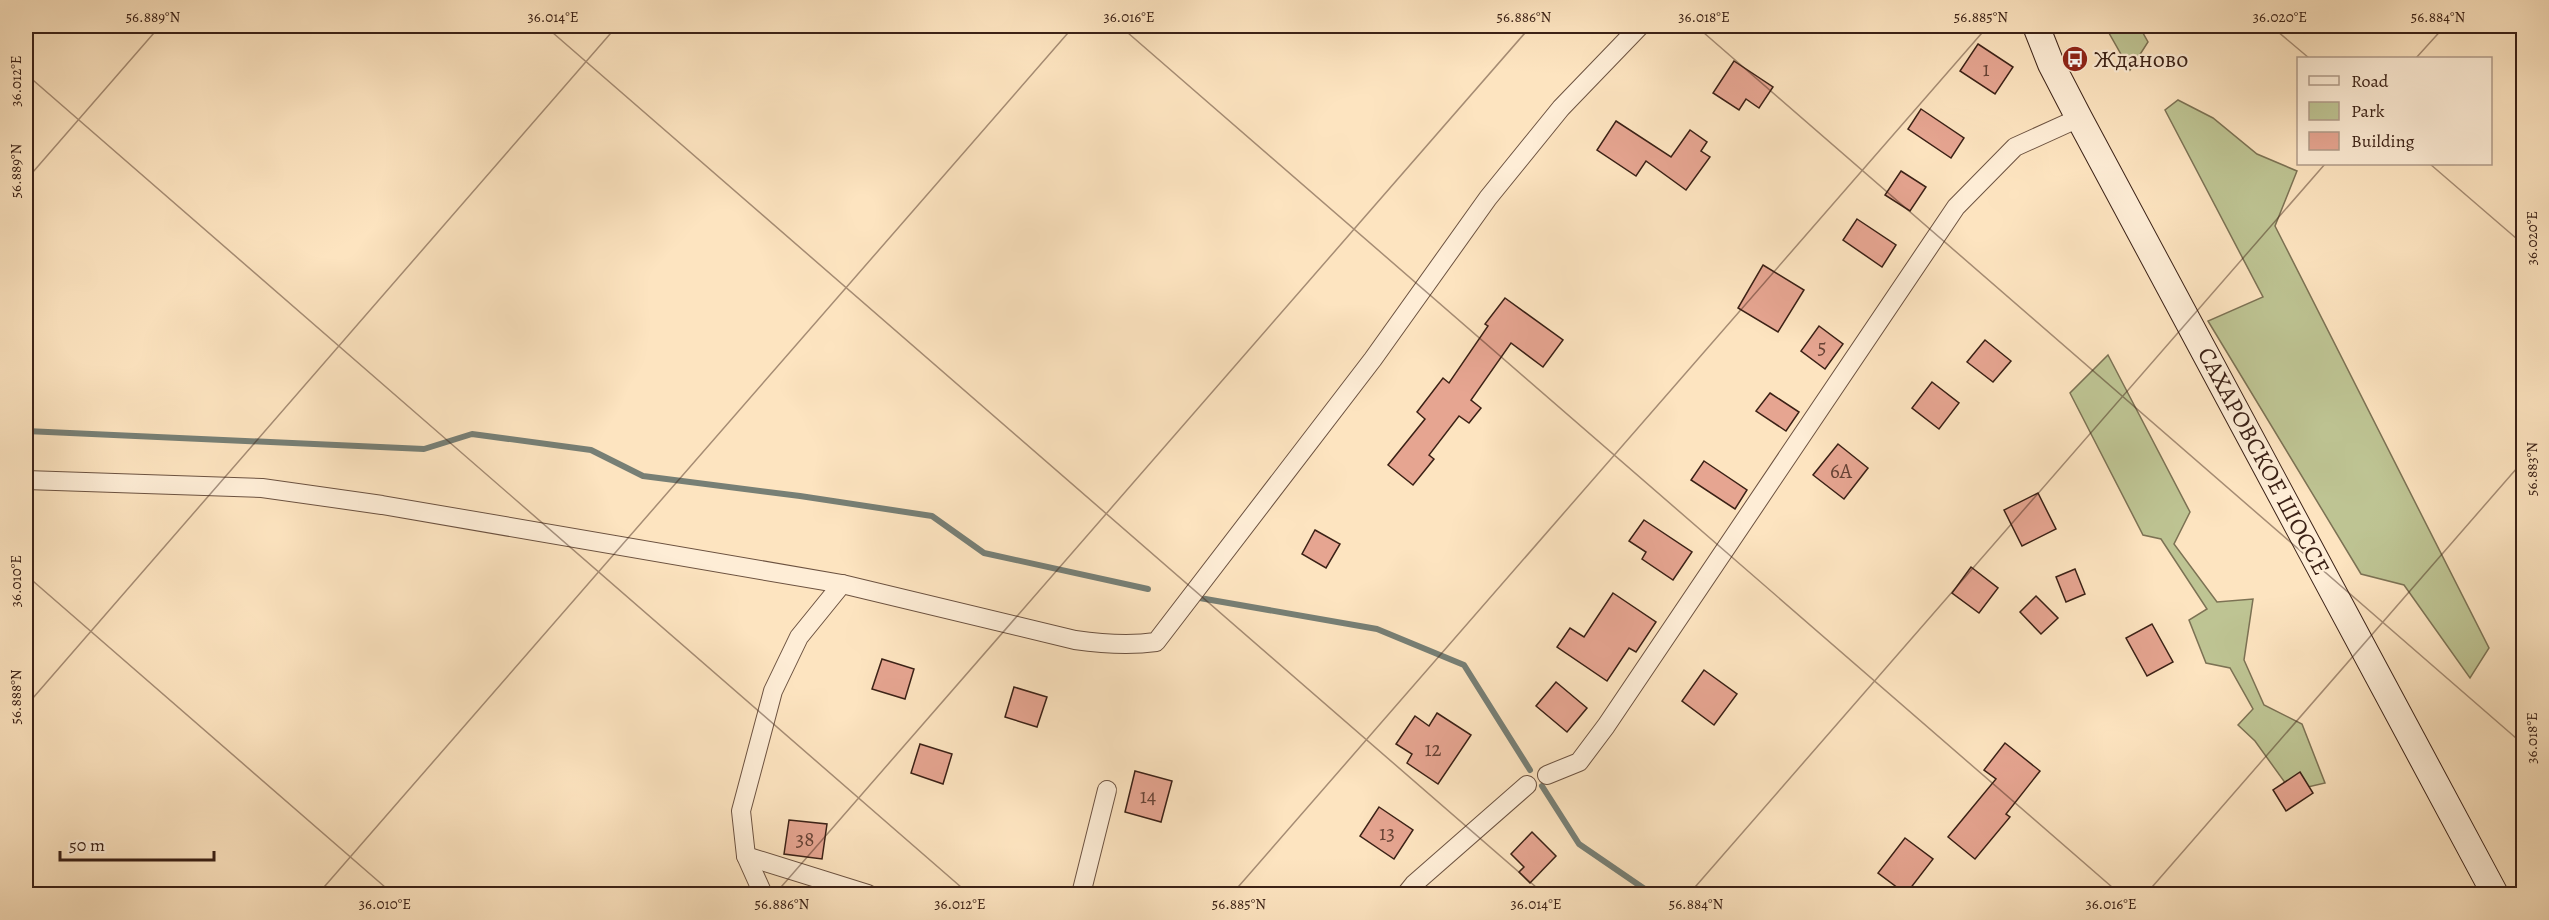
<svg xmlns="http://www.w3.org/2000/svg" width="2549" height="920" font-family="Alegreya,serif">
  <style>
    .green { fill: #bec493; stroke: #7c7254; stroke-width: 1.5 }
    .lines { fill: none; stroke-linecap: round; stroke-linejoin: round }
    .stream { stroke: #777f75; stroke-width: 6 }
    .building { fill: #e6a591; stroke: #3b2116; stroke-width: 1.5 }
    .minor-casing { stroke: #6c5240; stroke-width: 20 }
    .secondary-casing { stroke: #3b2116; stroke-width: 28 }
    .minor { stroke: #feedd6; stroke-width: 18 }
    .secondary { stroke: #feedd6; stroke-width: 26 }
    .ticks { fill: none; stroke: #3b2116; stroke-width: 1.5; stroke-opacity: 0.45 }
    .labels { text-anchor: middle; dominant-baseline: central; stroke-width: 4.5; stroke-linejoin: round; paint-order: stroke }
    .number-label { font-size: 21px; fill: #664235 }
    .poi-label { font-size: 24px; fill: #3b2116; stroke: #feedd6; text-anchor: start }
    .street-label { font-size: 24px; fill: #3b2116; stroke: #feedd6 }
    .neatline { fill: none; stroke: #3b2116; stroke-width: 2 }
    .ticks-label { font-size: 15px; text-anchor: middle; fill: #3b2116 }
  </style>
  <rect width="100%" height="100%" fill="#fde4c0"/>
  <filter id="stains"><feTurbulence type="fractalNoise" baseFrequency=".00333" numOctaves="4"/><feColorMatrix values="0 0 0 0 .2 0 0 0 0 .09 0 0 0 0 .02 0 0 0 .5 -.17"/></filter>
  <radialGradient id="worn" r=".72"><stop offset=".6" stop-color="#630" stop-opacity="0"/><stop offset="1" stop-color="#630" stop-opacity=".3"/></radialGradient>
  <g class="green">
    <polygon points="2105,26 2139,26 2148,42 2130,70"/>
    <polygon points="2178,100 2213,118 2257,154 2297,171 2275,226 2489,648 2470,678 2404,585 2361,574 2208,321 2263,297 2165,110"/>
    <polygon points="2108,355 2190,512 2174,544 2217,602 2253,599 2244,660 2264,705 2302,724 2325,783 2291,791 2255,741 2238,725 2253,709 2230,668 2206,663 2189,620 2207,609 2161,539 2143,535 2070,393"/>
  </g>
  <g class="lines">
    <g class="stream">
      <polyline points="26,431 424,449 472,434 591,450 643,476 800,496 932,516 984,553 1148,589"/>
      <polyline points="1194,597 1377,629 1464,665 1530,770"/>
      <polyline points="1542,786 1579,844 1652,894"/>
    </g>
  </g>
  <g class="building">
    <polygon points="1978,44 2013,67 1995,94 1960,71"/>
    <polygon points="1734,61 1773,87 1759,108 1746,99 1739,110 1713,93"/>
    <polygon points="1921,109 1964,138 1951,158 1908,129"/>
    <polygon points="1616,121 1671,157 1690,130 1707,142 1701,151 1710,157 1686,190 1646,161 1636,176 1597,150"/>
    <polygon points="1901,171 1926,187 1910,211 1885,195"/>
    <polygon points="1857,219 1896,245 1882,267 1843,240"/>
    <polygon points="1763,265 1804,290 1778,332 1738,308"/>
    <polygon points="1505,298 1563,340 1543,367 1511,343 1471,400 1481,408 1469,423 1459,416 1429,455 1434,459 1413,485 1388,465 1425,419 1417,412 1443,378 1449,383 1488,326 1485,324"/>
    <polygon points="1819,326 1843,344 1825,369 1801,351"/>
    <polygon points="1985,340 2011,361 1993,382 1967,362"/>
    <polygon points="1932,382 1959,403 1939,429 1912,408"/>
    <polygon points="1770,393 1799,412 1786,431 1756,411"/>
    <polygon points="1838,444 1868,468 1844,499 1813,475"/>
    <polygon points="1704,461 1747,490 1735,509 1691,480"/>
    <polygon points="2038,493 2056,529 2022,546 2004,510"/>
    <polygon points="1644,520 1692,552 1673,580 1642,559 1646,552 1629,541"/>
    <polygon points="1315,530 1340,544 1326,568 1302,554"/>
    <polygon points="1971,567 1998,588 1979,613 1952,593"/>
    <polygon points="2075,569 2085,594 2066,602 2056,577"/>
    <polygon points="1613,593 1656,622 1636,652 1629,648 1607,681 1557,647 1570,628 1584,637"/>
    <polygon points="2036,596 2058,618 2041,634 2020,612"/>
    <polygon points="2152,624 2173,662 2147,676 2126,638"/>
    <polygon points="882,659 914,669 905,699 872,689"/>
    <polygon points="1704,670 1737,694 1714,725 1682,701"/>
    <polygon points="1556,682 1587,708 1567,732 1536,706"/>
    <polygon points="1014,687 1047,697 1037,727 1005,717"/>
    <polygon points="1437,713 1471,735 1438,784 1407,763 1412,754 1396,744 1415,716 1429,726"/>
    <polygon points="2005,743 2040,771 2006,814 2010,817 1975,859 1948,837 1996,779 1984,770"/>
    <polygon points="920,744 952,754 943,784 911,773"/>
    <polygon points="1135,771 1172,781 1161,822 1125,812"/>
    <polygon points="2300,772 2313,793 2286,811 2273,790"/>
    <polygon points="1379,807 1413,830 1394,859 1360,836"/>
    <polygon points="789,820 827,824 822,859 784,854"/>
    <polygon points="1532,832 1556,856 1530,883 1519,872 1524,867 1511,854"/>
    <polygon points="1905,838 1933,859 1906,894 1878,873"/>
  </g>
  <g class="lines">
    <g class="minor-casing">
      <g id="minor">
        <path d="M26 480 262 488 382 505 842 584 1075 640C1103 644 1128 646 1156 642L1373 359 1488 198 1561 108 1640 26"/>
        <polyline points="1547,775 1579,762 1606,726 1956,207 2015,147 2079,118"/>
        <polyline points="746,856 868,894"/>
        <polyline points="763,894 746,856 741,811 773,691 799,637 842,584"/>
        <polyline points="1081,894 1107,790"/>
        <polyline points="1406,894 1414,884 1527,785"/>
      </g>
    </g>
    <g class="secondary-casing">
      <polyline id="secondary" points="2036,26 2051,64 2079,118 2495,894"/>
    </g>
    <use href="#minor" class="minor"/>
    <use href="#secondary" class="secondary"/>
  </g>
  <path class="ticks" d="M545 26 1544 894M1120 26 2120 894M1696 26 2524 745M2271 26 2309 58M2416 58 2445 26M26 74 969 894M2430 164 2524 245M26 180 160 26M26 575 393 894M26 706 617 26M318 894 1074 26M775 894 1531 26M1232 894 1988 26M1689 894 2325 164M2146 894 2524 460"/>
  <defs>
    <g id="bus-disc" transform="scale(1.35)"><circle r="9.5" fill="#8f2418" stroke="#feedd6"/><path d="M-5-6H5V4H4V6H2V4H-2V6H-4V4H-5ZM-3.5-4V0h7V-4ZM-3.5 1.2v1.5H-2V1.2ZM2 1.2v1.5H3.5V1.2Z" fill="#fff"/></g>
  </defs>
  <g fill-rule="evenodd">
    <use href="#bus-disc" x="2075" y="59"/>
  </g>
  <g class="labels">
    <g class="number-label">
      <text x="1986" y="69">1</text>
      <text x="1822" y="347">5</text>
      <text x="1841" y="471">6А</text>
      <text x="1433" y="749">12</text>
      <text x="1148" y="796">14</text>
      <text x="1387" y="833">13</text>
      <text x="805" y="839">38</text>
    </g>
    <g class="poi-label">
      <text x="2094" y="59">Жданово</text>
    </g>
    <g class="street-label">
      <text transform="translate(2264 461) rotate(62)">САХАРОВСКОЕ ШОССЕ</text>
    </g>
  </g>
  <rect width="2549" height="920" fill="none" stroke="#fde4c0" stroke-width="66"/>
  <rect x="2297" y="57" width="195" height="108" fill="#feedd6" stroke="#b09b89" stroke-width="1.5"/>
  <rect x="2309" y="76" width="30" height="9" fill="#feedd6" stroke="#b09b89" stroke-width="1.5"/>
  <text x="2351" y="87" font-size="18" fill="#3b2116">Road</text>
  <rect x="2309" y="102" width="30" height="18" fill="#bec493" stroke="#b09b89" stroke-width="1.5"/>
  <text x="2351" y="117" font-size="18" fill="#3b2116">Park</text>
  <rect x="2309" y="132" width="30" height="18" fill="#e6a591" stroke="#b09b89" stroke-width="1.5"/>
  <text x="2351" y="147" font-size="18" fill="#3b2116">Building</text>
  <path d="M60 851v9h154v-9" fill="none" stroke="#3b2116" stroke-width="3"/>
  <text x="69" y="851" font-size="18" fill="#3b2116" stroke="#feedd6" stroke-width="4.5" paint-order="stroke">50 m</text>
  <rect x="33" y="33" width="2483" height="854" class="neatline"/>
  <g class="ticks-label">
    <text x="153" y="22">56.889°N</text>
    <text x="553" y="22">36.014°E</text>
    <text x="1129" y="22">36.016°E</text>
    <text x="1524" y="22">56.886°N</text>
    <text x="1704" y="22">36.018°E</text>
    <text x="1981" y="22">56.885°N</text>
    <text x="2280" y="22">36.020°E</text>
    <text x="2438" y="22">56.884°N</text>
    <text transform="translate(16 81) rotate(-90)" y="5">36.012°E</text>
    <text transform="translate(16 171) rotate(-90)" y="5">56.889°N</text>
    <text transform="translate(2532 238) rotate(-90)" y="5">36.020°E</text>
    <text transform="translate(2532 469) rotate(-90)" y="5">56.883°N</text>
    <text transform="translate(16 581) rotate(-90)" y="5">36.010°E</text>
    <text transform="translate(16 697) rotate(-90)" y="5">56.888°N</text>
    <text transform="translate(2532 738) rotate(-90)" y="5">36.018°E</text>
    <text x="385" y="909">36.010°E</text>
    <text x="782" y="909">56.886°N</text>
    <text x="960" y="909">36.012°E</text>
    <text x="1239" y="909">56.885°N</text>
    <text x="1536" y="909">36.014°E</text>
    <text x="1696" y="909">56.884°N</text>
    <text x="2111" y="909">36.016°E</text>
  </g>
  <rect width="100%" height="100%" filter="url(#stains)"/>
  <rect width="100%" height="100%" fill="url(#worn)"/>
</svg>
